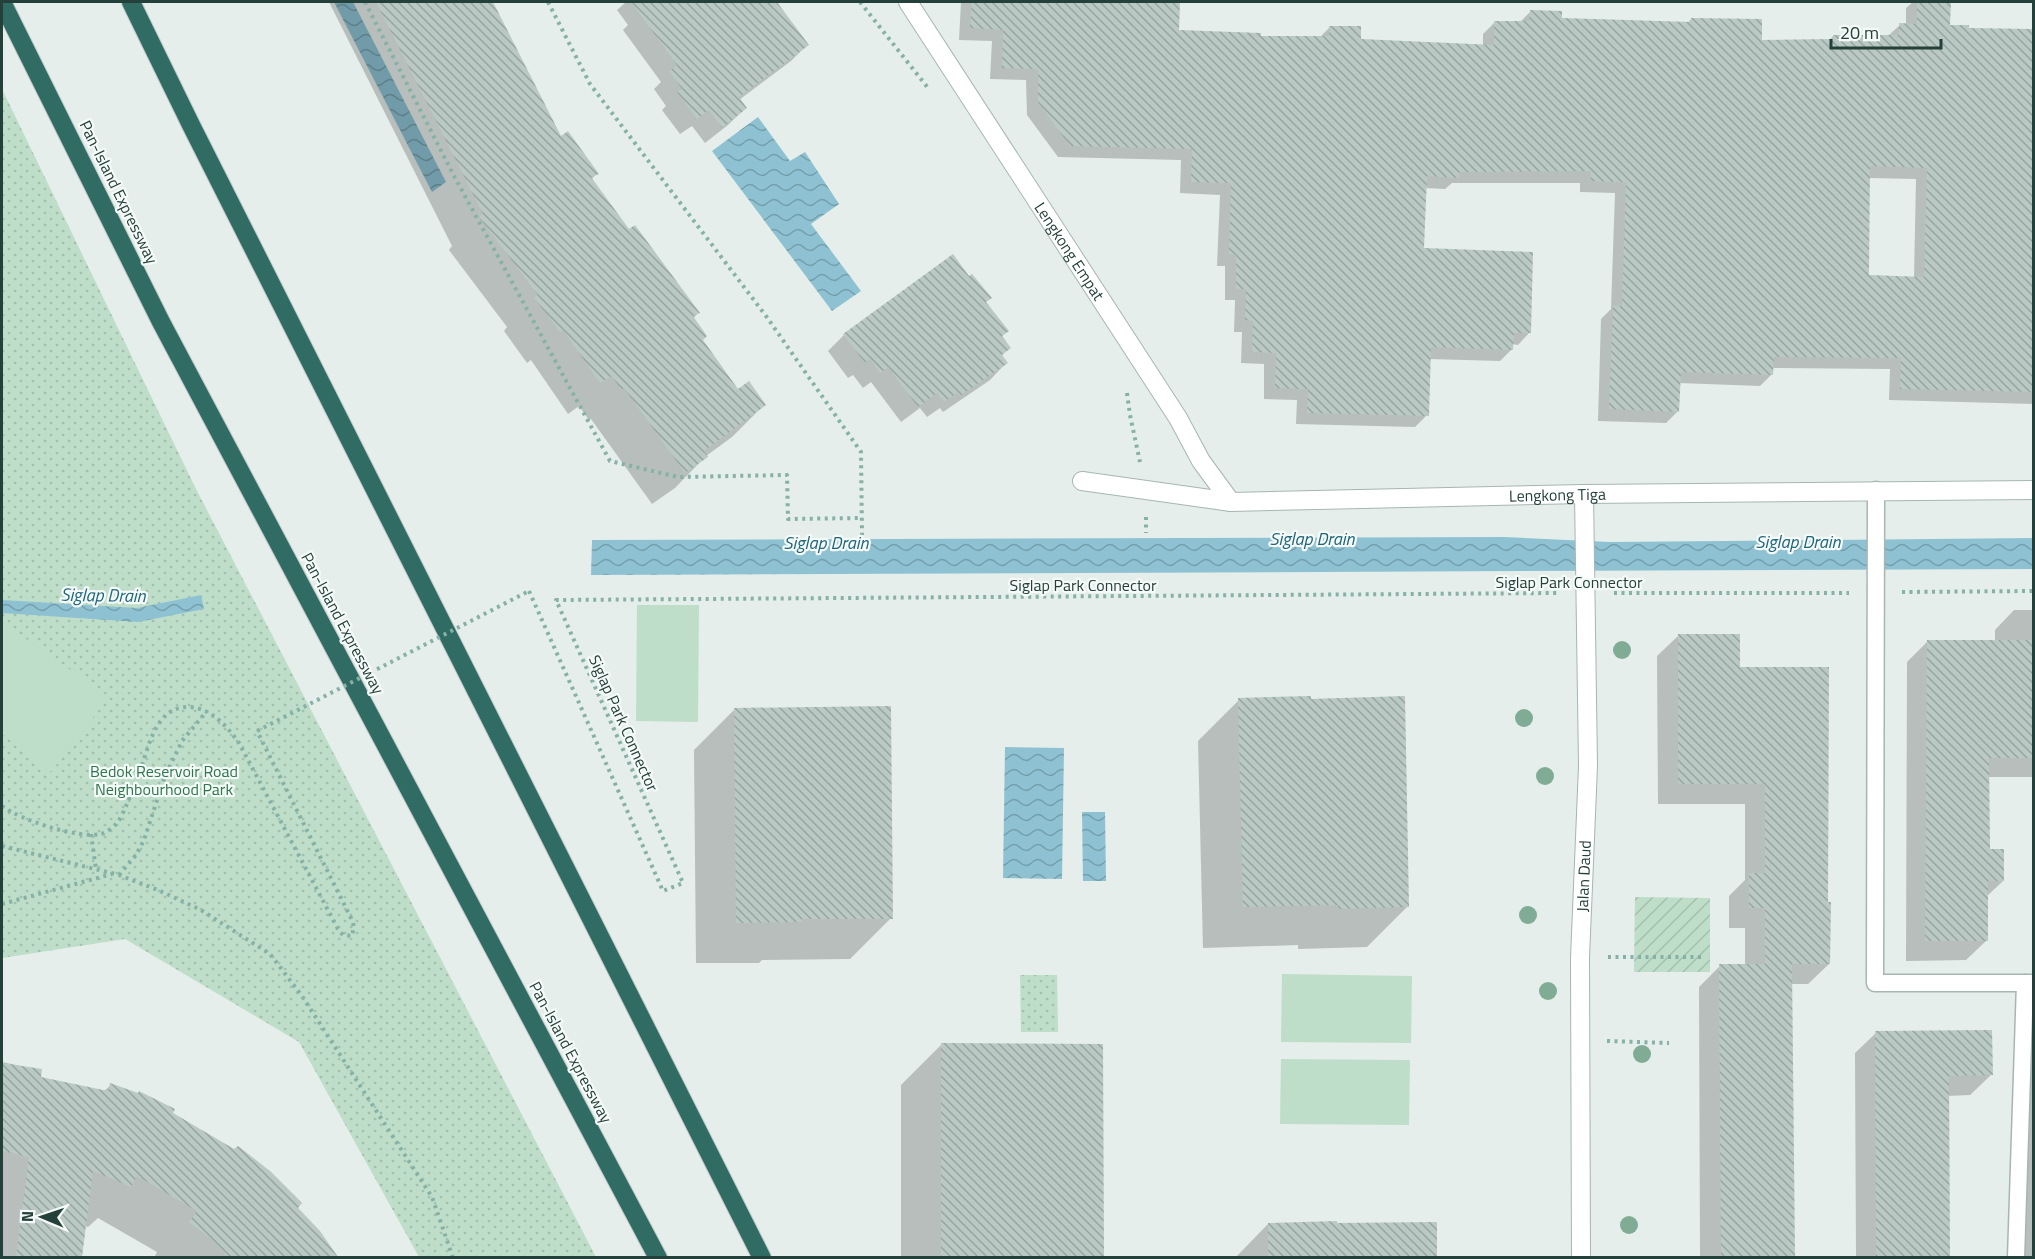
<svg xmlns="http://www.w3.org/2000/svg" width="2035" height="1259" font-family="'Titillium Web',sans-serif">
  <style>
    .grass { fill: url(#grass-dots) }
    .garden { fill: url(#garden-furrows) }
    .pitch { fill: #bedec9 }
    .water { fill: url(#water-waves) }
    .shadow { fill: #0003; fill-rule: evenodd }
    .building { fill: url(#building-back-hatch); fill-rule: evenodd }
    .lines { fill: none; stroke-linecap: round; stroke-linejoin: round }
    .service-casing { stroke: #a7b6b2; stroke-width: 19 }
    .minor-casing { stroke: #a7b6b2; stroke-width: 20 }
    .motorway-casing { stroke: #c2cac8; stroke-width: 20 }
    .path { stroke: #85b1a6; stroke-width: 4; stroke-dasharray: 3 4.5; stroke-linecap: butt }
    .service { stroke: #fff; stroke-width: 16 }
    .minor { stroke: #fff; stroke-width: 18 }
    .motorway { stroke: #306c63; stroke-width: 18 }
    .path-bridge { stroke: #85b1a6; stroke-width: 4; stroke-dasharray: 3 4.5; stroke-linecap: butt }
    .tree { fill: #80ac95 }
    .labels { text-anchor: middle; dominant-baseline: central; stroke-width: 4.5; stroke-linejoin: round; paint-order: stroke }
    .street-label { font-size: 16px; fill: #24403a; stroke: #f5faf8 }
    .park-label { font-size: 16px; fill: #2e764f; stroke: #f5faf8 }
    .water-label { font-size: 18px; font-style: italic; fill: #1e657b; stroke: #f5faf8 }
  </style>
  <defs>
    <pattern id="grass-dots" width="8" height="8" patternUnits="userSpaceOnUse" patternTransform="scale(1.5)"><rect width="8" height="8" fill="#bedec9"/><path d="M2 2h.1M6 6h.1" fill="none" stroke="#a3c0ad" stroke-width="1.8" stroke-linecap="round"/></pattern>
    <pattern id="garden-furrows" width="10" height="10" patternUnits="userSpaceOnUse" patternTransform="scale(1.5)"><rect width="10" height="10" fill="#bedec9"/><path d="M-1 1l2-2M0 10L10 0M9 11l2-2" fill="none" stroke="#a3c0ad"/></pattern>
    <pattern id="water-waves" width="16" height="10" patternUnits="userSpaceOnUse" patternTransform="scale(1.5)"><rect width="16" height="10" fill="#8ec2d2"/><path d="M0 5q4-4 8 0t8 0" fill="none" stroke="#749fab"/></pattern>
    <pattern id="building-back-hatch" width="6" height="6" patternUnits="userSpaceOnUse" patternTransform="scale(1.5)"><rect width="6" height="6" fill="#bac9c3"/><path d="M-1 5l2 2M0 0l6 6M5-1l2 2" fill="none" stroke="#97a59f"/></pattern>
  </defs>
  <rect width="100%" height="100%" fill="#e5eeea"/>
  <g class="grass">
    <polygon points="2,89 196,489 596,1257 419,1257 299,1042 125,939 2,958"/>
    <polygon points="1020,975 1057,975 1058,1032 1021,1032"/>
  </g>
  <polygon class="garden" points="1635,897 1710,898 1710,972 1634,972"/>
  <g class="pitch">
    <polygon points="637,605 699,605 698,722 636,721"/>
    <polygon points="2,622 109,697 51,772 2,734"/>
    <polygon points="1282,974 1412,976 1411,1043 1281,1042"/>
    <polygon points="1281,1059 1410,1060 1409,1125 1280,1124"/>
  </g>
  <g class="water">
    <polygon points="334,2 353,2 446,182 432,192"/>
    <polygon points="758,117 790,161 805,152 839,204 811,224 861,291 832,311 712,151"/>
    <polygon points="1504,537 1610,542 2034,538 2033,569 591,575 592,540"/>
    <polygon points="201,595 204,609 138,622 2,613 2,600 137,608"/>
    <polygon points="1005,747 1064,748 1062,879 1003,878"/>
    <polygon points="1082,812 1105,812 1106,881 1083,881"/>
  </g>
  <g class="shadow">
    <polygon points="329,2 491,2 560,138 597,173 591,180 629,231 698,313 693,319 702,340 738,391 764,405 732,437 706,456 675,488 652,504 591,419 589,420 579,406 568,414 531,360 527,363 504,331 507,327 449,250 452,246"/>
    <polygon points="626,2 776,2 807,45 791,61 739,100 745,108 728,125 705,143 692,126 680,134 662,110 666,106 654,89 661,82 623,30 628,25 617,10"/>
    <path d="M961 2H1179L1178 32 1259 38H1319L1329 28 1360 40 1483 46V34L1495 22H1520L1530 12 1561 20 1688 23 1691 19 1760 41 1830 40 1833 36H1888L1900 25H1906V8L1913 2H1950L1949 27 1967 29 2034 31V404L1889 400 1890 369 1772 368V374L1760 386 1679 383 1678 411 1666 423 1598 421 1601 319 1611 309 1615 193 1580 192V183H1452L1445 189 1425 188 1422 250 1529 333 1518 345 1512 344 1511 350 1500 361 1429 359 1427 415 1415 427 1296 424 1297 400 1264 399V364L1241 363 1242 332H1234L1235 300H1225V266H1217L1220 195 1180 193 1181 160 1058 157 1027 115 1026 80 990 79 992 41 959 40ZM1869 178 1916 179 1914 278 1868 276Z"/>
    <polygon points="985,302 1001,336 1001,356 1006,363 990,380 943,412 940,408 927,417 920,408 901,422 871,382 863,388 853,375 848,378 828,351 844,335"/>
    <polygon points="2014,610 2034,610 2034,777 1988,777 1988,851 2003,881 1986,897 1986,941 1966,960 1906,961 1907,662 1927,642 1995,642 1995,630"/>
    <polygon points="1678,636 1739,668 1826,904 1829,964 1808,984 1790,984 1793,1258 1700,1258 1699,987 1720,966 1745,966 1745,928 1729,928 1729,896 1745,880 1745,804 1658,804 1657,656"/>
    <polygon points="1403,698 1408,906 1367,947 1298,949 1298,945 1203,948 1198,741 1239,700"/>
    <polygon points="735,709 891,918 850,959 762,960 759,963 696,963 694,750"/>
    <polygon points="1876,1033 1991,1075 1970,1095 1947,1096 1948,1258 1856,1258 1855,1053"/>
    <polygon points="942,1044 1102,1046 1102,1258 901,1258 901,1085"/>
    <polygon points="2034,1051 2034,1258 2022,1258 2020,1065"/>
    <polygon points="2,1062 40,1070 39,1078 104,1091 111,1085 172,1114 296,1208 319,1232 336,1258 154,1258 157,1252 98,1218 88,1227 85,1226 81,1258 2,1258"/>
    <polygon points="1435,1223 1436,1258 1235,1258 1268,1224"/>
  </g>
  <g class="building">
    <polygon points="376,2 493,2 561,136 568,131 599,174 591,177 629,229 635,225 700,313 693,316 707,336 703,340 738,389 749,381 766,405 704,451 708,457 685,473 624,388 621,390 612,376 600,383 563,330 560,332 534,298 538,295 479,217 483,214"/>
    <polygon points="631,2 777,2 809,45 739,97 747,108 722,128 709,110 697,119 677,92 682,89 669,71 677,65"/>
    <path d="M972 2H1180L1179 30 1261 33V36H1329V26H1361V39L1494 45V21H1529L1530 10 1562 11V18L1691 22V18L1762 19V40L1833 39V35H1899V23L1917 24V2H1951L1950 25H1969V28L2034 29V392L1900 389 1901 358 1774 357 1773 375 1681 372 1679 412 1609 409 1613 306H1622L1626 182 1591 181V171L1459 172V178L1427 176 1424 248 1533 252 1531 333H1514L1513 350 1431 347 1429 416 1307 413 1308 389 1275 388 1276 353 1252 352 1253 321 1245 320 1246 289H1236V255L1229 254 1231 183 1191 182 1192 149 1070 146 1038 102V69L1002 68 1003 30 970 28ZM1870 166 1927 168 1924 277 1869 275Z"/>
    <polygon points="953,254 969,276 972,274 992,298 986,302 1009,331 1002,336 1011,348 1002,355 1008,363 960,396 957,393 944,402 937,393 918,407 888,367 880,373 870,359 865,363 843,334"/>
    <polygon points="1678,634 1740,634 1740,667 1829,667 1828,902 1831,902 1830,964 1792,964 1795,1257 1721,1257 1719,964 1765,964 1765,908 1749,908 1749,873 1765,873 1765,784 1678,784"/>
    <polygon points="1927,640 2034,640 2034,758 1989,758 1990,849 2004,849 2004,881 1988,881 1988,941 1925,941"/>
    <polygon points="1311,696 1311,699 1405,696 1409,907 1338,909 1338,905 1243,907 1238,698"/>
    <polygon points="891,706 893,919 802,919 802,922 736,923 734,708"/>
    <polygon points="1992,1030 1993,1075 1949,1076 1950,1257 1876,1257 1875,1031"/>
    <polygon points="941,1043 1103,1044 1104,1257 941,1257"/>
    <polygon points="2,1063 42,1069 41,1077 108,1091 110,1083 138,1093 139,1091 175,1109 173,1113 234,1149 238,1146 270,1171 302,1203 298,1208 320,1231 338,1257 228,1257 211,1239 189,1222 197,1211 137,1176 131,1187 93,1171 82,1257 16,1257 29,1157 2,1151"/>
    <polygon points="1337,1221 1337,1223 1437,1222 1437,1257 1268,1257 1268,1223"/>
  </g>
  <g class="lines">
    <g class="service-casing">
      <g id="service">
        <polyline points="1876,490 1875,983 2034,983"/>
        <polyline points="2016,1258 2025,983"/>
      </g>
    </g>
    <g class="minor-casing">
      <g id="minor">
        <path id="s1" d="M908 2 1178 418 1201 461 1231 502"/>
        <path id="s2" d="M1082 481 1231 502 1584 494 2034 490"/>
        <path id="s3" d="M1581 1258 1580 958 1588 766 1584 494"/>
      </g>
    </g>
    <g class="motorway-casing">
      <g id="motorway">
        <polyline points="2,2 161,322 658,1258"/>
        <polyline points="131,2 191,125 762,1258"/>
      </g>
    </g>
    <g class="path">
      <polyline points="365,2 454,176 610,461 678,477 787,475 788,519 862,518"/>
      <polyline points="548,2 590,84 766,316 861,452 862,535"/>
      <polyline points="860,2 928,88"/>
      <polyline points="1127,393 1130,415 1140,462"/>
      <polyline points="1146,517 1146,533"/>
      <polyline points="529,591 663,891 683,883 556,600 1558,593"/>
      <polyline points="1902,592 2034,591"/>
      <polyline points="1614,593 1849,593"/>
      <path d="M2 806C21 820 77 839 101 834 106 833 112 828 116 824 121 819 124 810 127 804 132 791 137 779 142 765 150 741 158 706 189 707 211 708 227 726 239 743L338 929 343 935 352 936 354 927 352 920 257 731"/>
      <polyline points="91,834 96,869"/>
      <polyline points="2,846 119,875 158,890 201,910 270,954 302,996 432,1197 453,1258"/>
      <polyline points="119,875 136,855 144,840 165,776 182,741 207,711"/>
      <polyline points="2,904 112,874"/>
      <polyline points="1608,957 1701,957"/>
      <polyline points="1607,1041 1669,1043"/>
    </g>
    <use href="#service" class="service"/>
    <use href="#minor" class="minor"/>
    <use href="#motorway" class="motorway"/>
    <polyline class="path-bridge" points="257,731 529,591"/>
  </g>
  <g class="tree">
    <circle cx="1622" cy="650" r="9"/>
    <circle cx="1524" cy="718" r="9"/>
    <circle cx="1545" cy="776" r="9"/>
    <circle cx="1528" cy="915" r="9"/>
    <circle cx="1548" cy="991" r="9"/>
    <circle cx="1642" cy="1054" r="9"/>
    <circle cx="1629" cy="1225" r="9"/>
  </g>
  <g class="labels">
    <g class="street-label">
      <text transform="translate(119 192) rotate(64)">Pan-Island Expressway</text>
      <text stroke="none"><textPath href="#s1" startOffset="297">Lengkong Empat</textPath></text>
      <text stroke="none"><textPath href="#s2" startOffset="477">Lengkong Tiga</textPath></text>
      <text x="1569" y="582">Siglap Park Connector</text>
      <text x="1083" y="585">Siglap Park Connector</text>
      <text transform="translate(343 623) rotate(62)">Pan-Island Expressway</text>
      <text transform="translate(624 723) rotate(66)">Siglap Park Connector</text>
      <text stroke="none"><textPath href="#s3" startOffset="382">Jalan Daud</textPath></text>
      <text transform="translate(571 1052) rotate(62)">Pan-Island Expressway</text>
    </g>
    <g class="park-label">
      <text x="164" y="771">Bedok Reservoir Road<tspan x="164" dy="18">Neighbourhood Park</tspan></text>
    </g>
    <g class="water-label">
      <text x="1312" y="538">Siglap Drain</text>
      <text x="1798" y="541">Siglap Drain</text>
      <text x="826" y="542">Siglap Drain</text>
      <text transform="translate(103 595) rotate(1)">Siglap Drain</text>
    </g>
  </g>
  <rect width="2035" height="1259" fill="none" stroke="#24403a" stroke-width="6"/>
  <g transform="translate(42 1217) rotate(272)" stroke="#f5faf8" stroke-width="4.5" paint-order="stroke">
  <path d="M0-4.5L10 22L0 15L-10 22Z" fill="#24403a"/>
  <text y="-9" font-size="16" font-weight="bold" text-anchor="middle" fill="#24403a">N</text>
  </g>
  <path d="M1831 39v9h110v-9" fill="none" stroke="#24403a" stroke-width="3"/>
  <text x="1840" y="39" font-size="18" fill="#24403a" stroke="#f5faf8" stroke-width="4.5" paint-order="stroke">20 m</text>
</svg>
